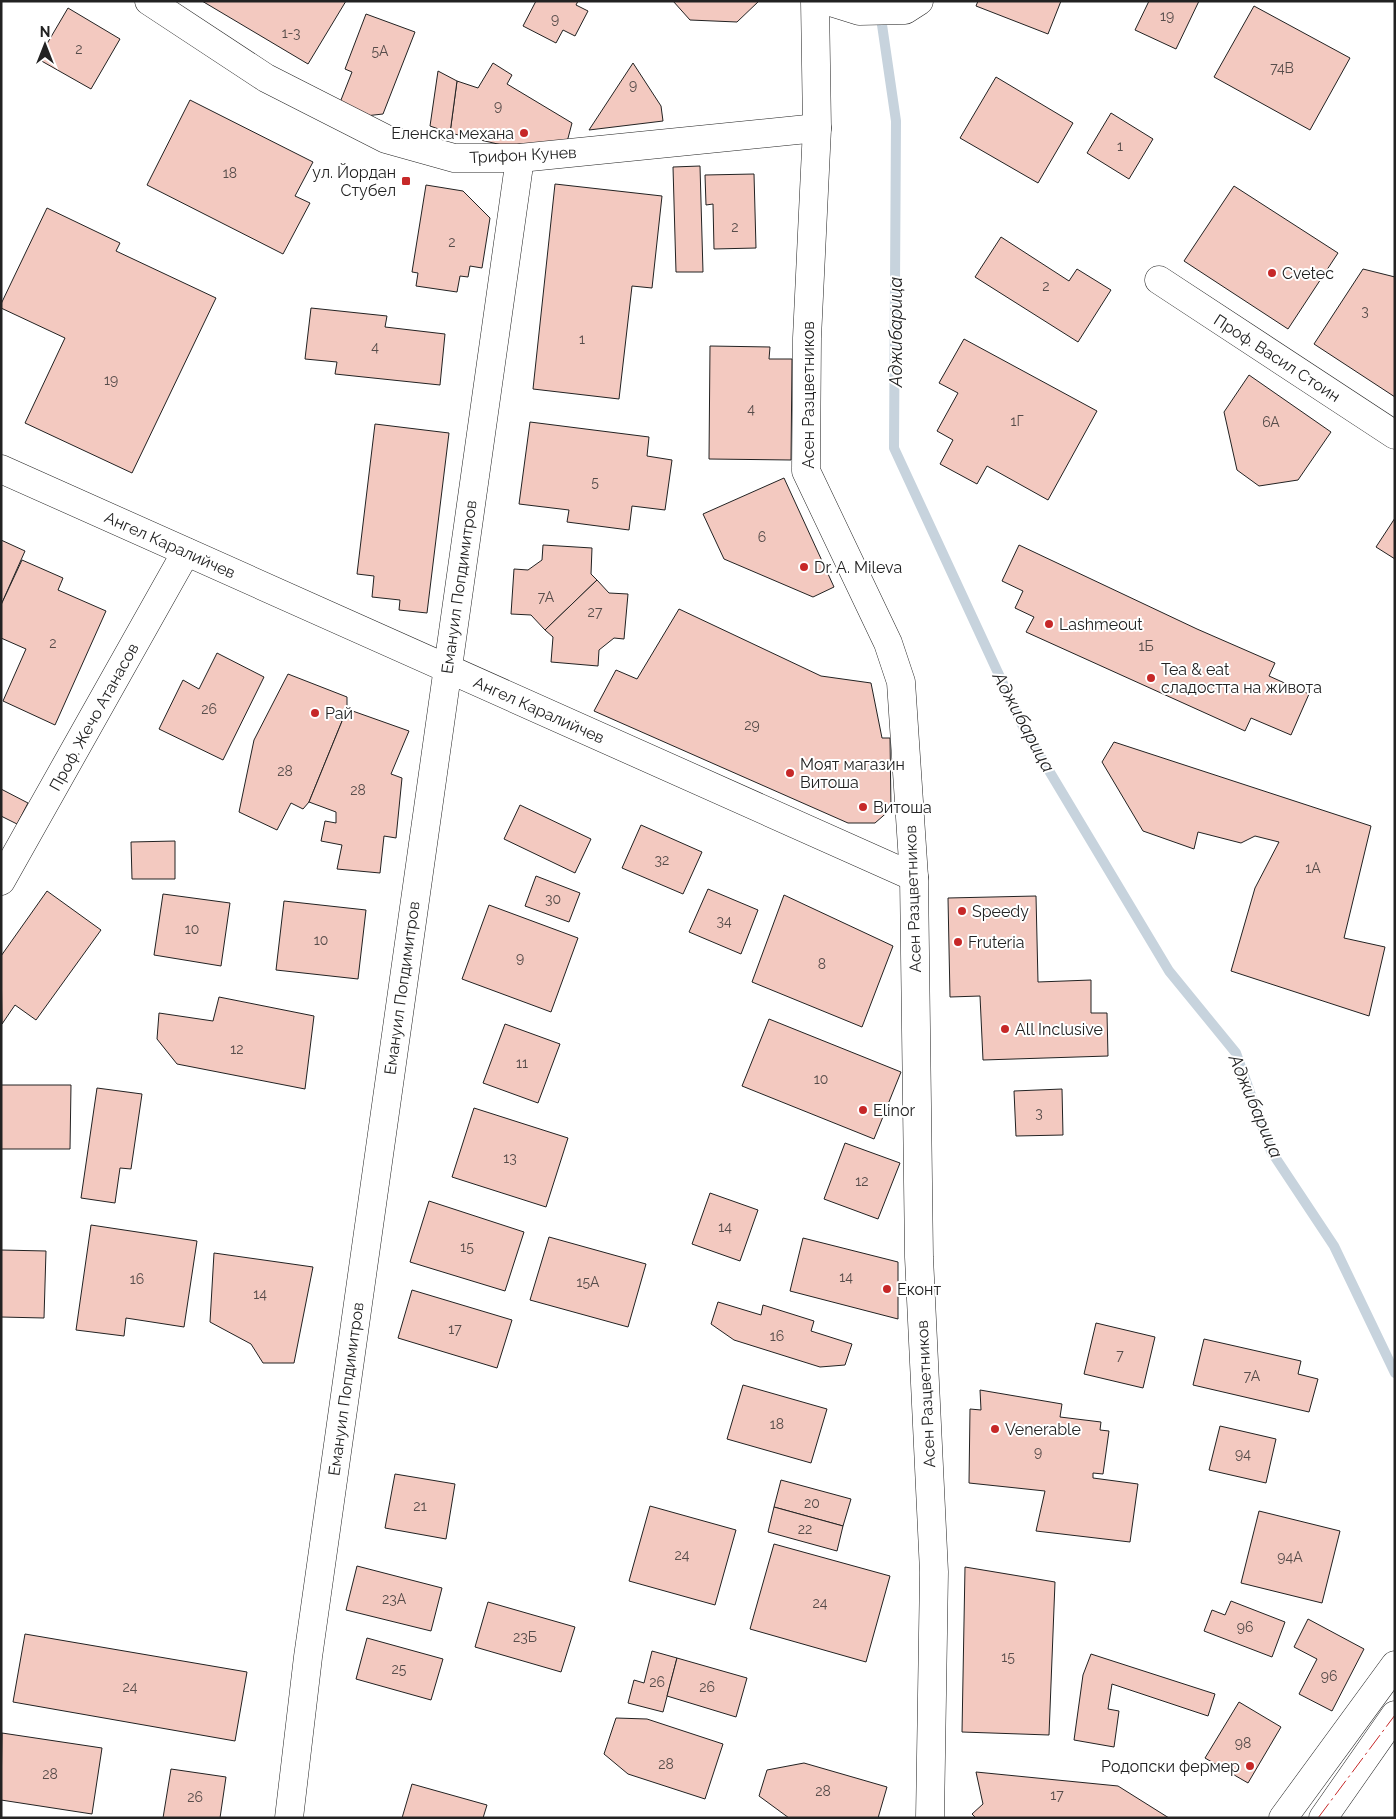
<svg xmlns="http://www.w3.org/2000/svg" width="1396" height="1819" font-family="Raleway,sans-serif">
  <style>
    .lines { fill: none; stroke-linecap: round; stroke-linejoin: round }
    .stream { stroke: #c7d3dd; stroke-width: 10 }
    .building { fill: #f3c9c0; stroke: #222 }
    .street-casing { stroke: #222; stroke-width: 29 }
    .secondary-casing { stroke: #222; stroke-width: 29 }
    .street { stroke: #fff; stroke-width: 28 }
    .secondary { stroke: #fff; stroke-width: 28 }
    .power { stroke: #c62828; stroke-width: 1; stroke-dasharray: 18 4 2.5 4; stroke-linecap: butt }
    .poi-dot { fill: #c62828; stroke: #fff; stroke-width: 2 }
    .labels { text-anchor: middle; dominant-baseline: central; stroke-width: 4; stroke-linejoin: round; paint-order: stroke }
    .number-label { font-size: 14px; fill: #564c4a }
    .poi-label { font-size: 16px; fill: #222; stroke: #fff; text-anchor: start }
    .street-label { font-size: 16px; fill: #222; stroke: #fff }
    .water-label { font-size: 18px; font-style: italic; fill: #222; stroke: #fff }
  </style>
  <rect width="100%" height="100%" fill="#fff"/>
  <g class="lines">
    <polyline class="stream" points="880,11 896,121 894,448 1024,729 1169,971 1236,1053 1271,1151 1334,1246 1395,1373"/>
  </g>
  <g class="building">
    <polygon points="202,1 346,1 308,64"/>
    <polygon points="536,1 578,1 576,5 588,11 575,36 563,30 556,43 523,26"/>
    <polygon points="673,1 759,1 737,22 690,20"/>
    <polygon points="978,1 1061,1 1048,34 976,6"/>
    <polygon points="1149,1 1199,1 1176,49 1135,30"/>
    <polygon points="1254,6 1350,58 1310,130 1214,77"/>
    <polygon points="68,8 120,39 91,89 38,59"/>
    <polygon points="366,14 415,32 383,114 365,116 339,105 352,72 345,69"/>
    <polygon points="493,63 512,75 507,84 572,123 567,142 515,148 450,133 457,81 478,88"/>
    <polygon points="633,63 661,106 663,121 589,130"/>
    <polygon points="438,71 457,81 450,133 430,126"/>
    <polygon points="996,77 1073,123 1038,183 960,138"/>
    <polygon points="190,100 313,162 295,196 310,203 283,254 147,185"/>
    <polygon points="1111,113 1153,139 1129,179 1087,153"/>
    <polygon points="700,166 703,272 676,272 673,167"/>
    <polygon points="754,174 756,248 714,249 713,204 706,205 705,175"/>
    <polygon points="555,184 662,196 652,288 632,286 619,399 533,389"/>
    <polygon points="426,185 463,191 490,218 482,268 470,266 468,277 460,276 457,292 416,286 418,273 412,272"/>
    <polygon points="1234,186 1338,253 1288,329 1184,261"/>
    <polygon points="47,208 120,243 116,251 216,298 132,473 25,423 65,338 1,308 1,304"/>
    <polygon points="1001,237 1069,281 1077,269 1111,290 1078,342 975,277"/>
    <polygon points="1363,269 1395,277 1395,397 1314,344"/>
    <polygon points="311,308 387,316 385,327 445,334 440,385 335,374 337,362 305,359"/>
    <polygon points="964,339 1097,411 1048,500 987,466 977,484 940,464 953,440 937,431 958,393 939,383"/>
    <polygon points="710,346 770,347 769,359 792,359 791,460 709,459"/>
    <polygon points="1249,375 1331,432 1298,480 1259,486 1237,470 1224,412"/>
    <polygon points="530,422 649,437 647,456 672,460 665,510 632,506 629,530 567,522 569,510 519,504"/>
    <polygon points="375,424 449,433 427,613 399,610 400,600 372,597 374,576 357,574"/>
    <polygon points="784,478 834,587 813,597 724,559 703,514"/>
    <polygon points="1395,518 1395,559 1376,547"/>
    <polygon points="1,540 25,551 1,605"/>
    <polygon points="543,545 592,548 591,574 597,580 545,630 531,615 511,614 514,569 528,570 542,560"/>
    <polygon points="1019,545 1197,629 1275,663 1269,676 1309,694 1291,735 1251,718 1245,731 1026,632 1034,617 1015,608 1023,591 1002,581"/>
    <polygon points="22,560 63,578 58,590 106,611 55,725 3,701 26,649 1,638 1,605"/>
    <polygon points="597,580 609,593 628,594 624,639 614,638 599,650 598,666 551,662 553,637 545,630"/>
    <polygon points="679,609 821,676 871,683 882,738 890,738 891,809 875,823 848,823 594,711 616,670 637,679"/>
    <polygon points="217,653 264,677 223,760 159,729 183,680 199,689"/>
    <polygon points="288,674 347,697 347,709 309,802 303,809 291,803 277,830 239,812 254,740"/>
    <polygon points="347,709 409,731 391,774 402,778 396,838 384,836 380,873 337,869 342,845 321,841 325,821 336,823 336,812 309,802"/>
    <polygon points="1114,742 1371,826 1344,938 1385,947 1369,1016 1231,971 1255,888 1279,842 1255,836 1241,843 1198,832 1194,849 1143,831 1102,762"/>
    <polygon points="1,789 28,803 17,824 1,816"/>
    <polygon points="520,805 591,839 575,873 504,839"/>
    <polygon points="641,825 702,852 683,894 622,868"/>
    <polygon points="175,841 175,879 132,879 131,842"/>
    <polygon points="536,876 580,893 569,922 525,906"/>
    <polygon points="708,889 758,910 741,954 689,932"/>
    <polygon points="47,891 101,930 36,1020 15,1005 2,1024 1,956"/>
    <polygon points="163,894 230,903 221,966 154,955"/>
    <polygon points="784,895 893,946 862,1027 752,982"/>
    <polygon points="1036,896 1038,982 1091,980 1091,1013 1107,1013 1108,1056 983,1060 980,996 950,997 948,898"/>
    <polygon points="284,901 366,910 358,979 276,970"/>
    <polygon points="489,905 578,938 551,1012 462,979"/>
    <polygon points="219,997 314,1016 305,1089 177,1064 157,1039 159,1013 213,1021"/>
    <polygon points="769,1019 901,1072 874,1139 742,1086"/>
    <polygon points="505,1024 560,1044 538,1103 483,1083"/>
    <polygon points="1,1085 71,1085 70,1149 1,1149"/>
    <polygon points="97,1088 142,1094 131,1169 120,1168 115,1203 81,1198"/>
    <polygon points="1062,1089 1063,1135 1016,1136 1014,1091"/>
    <polygon points="474,1108 568,1138 546,1207 452,1177"/>
    <polygon points="845,1143 900,1163 878,1219 824,1199"/>
    <polygon points="710,1193 758,1210 740,1261 692,1244"/>
    <polygon points="429,1201 524,1232 505,1291 410,1262"/>
    <polygon points="91,1225 197,1241 184,1327 126,1318 124,1336 76,1330"/>
    <polygon points="549,1237 646,1264 628,1327 530,1300"/>
    <polygon points="803,1238 898,1262 898,1319 790,1291"/>
    <polygon points="1,1250 46,1251 44,1318 1,1317"/>
    <polygon points="214,1253 313,1267 294,1363 263,1363 251,1344 210,1322"/>
    <polygon points="412,1290 512,1320 497,1368 398,1338"/>
    <polygon points="718,1302 761,1315 763,1305 814,1321 811,1331 852,1344 845,1365 820,1367 734,1340 711,1324"/>
    <polygon points="1096,1323 1155,1337 1143,1388 1084,1374"/>
    <polygon points="1204,1339 1301,1361 1298,1374 1318,1379 1309,1412 1193,1385"/>
    <polygon points="743,1385 827,1409 811,1463 727,1439"/>
    <polygon points="980,1390 1062,1404 1060,1417 1101,1422 1100,1430 1109,1431 1103,1474 1093,1473 1093,1478 1138,1484 1130,1542 1036,1531 1045,1491 969,1483 970,1409 981,1410"/>
    <polygon points="1220,1426 1276,1439 1266,1483 1209,1470"/>
    <polygon points="395,1474 455,1484 446,1539 385,1528"/>
    <polygon points="781,1480 851,1499 843,1526 774,1507"/>
    <polygon points="650,1506 736,1530 715,1605 629,1581"/>
    <polygon points="774,1507 843,1526 837,1551 768,1532"/>
    <polygon points="1259,1511 1340,1531 1322,1603 1241,1583"/>
    <polygon points="774,1544 890,1576 866,1662 750,1629"/>
    <polygon points="357,1566 442,1588 431,1631 346,1610"/>
    <polygon points="965,1567 1055,1582 1049,1735 962,1732"/>
    <polygon points="1231,1601 1285,1622 1272,1657 1204,1631 1212,1610 1225,1615"/>
    <polygon points="488,1602 575,1627 561,1672 475,1647"/>
    <polygon points="1308,1619 1364,1649 1332,1711 1299,1694 1317,1659 1294,1647"/>
    <polygon points="25,1634 247,1672 235,1741 13,1702"/>
    <polygon points="367,1638 443,1659 431,1700 356,1679"/>
    <polygon points="652,1651 677,1658 663,1712 628,1703 634,1680 644,1683"/>
    <polygon points="1091,1654 1215,1694 1208,1716 1112,1684 1108,1709 1119,1711 1114,1747 1074,1740 1083,1675"/>
    <polygon points="677,1658 747,1678 736,1717 667,1696"/>
    <polygon points="1239,1702 1281,1727 1248,1783 1205,1758"/>
    <polygon points="616,1718 647,1719 723,1744 705,1799 628,1774 604,1754"/>
    <polygon points="2,1733 102,1748 92,1814 1,1800"/>
    <polygon points="804,1763 887,1787 878,1818 789,1818 759,1796 767,1770"/>
    <polygon points="171,1769 226,1777 220,1818 163,1818"/>
    <polygon points="976,1772 1118,1786 1169,1818 976,1818 972,1814 983,1804"/>
    <polygon points="412,1784 487,1805 483,1818 402,1818"/>
  </g>
  <g class="lines">
    <g class="street-casing">
      <g id="street">
        <polyline points="149,1 266,78 386,139 454,158 520,158 817,128"/>
        <polyline points="815,1 817,128 807,338 806,471 888,643 901,682 914,877 919,1257 934,1572 930,1818"/>
        <polyline points="827,1 859,11 905,10 919,1"/>
        <polyline points="1159,280 1395,435"/>
        <polyline points="1,469 914,877"/>
        <polyline points="1,881 186,552"/>
        <polyline points="289,1818 308,1657 520,158"/>
      </g>
    </g>
    <g class="secondary-casing">
      <g id="secondary">
        <polyline points="1283,1818 1395,1665"/>
        <polyline points="1323,1818 1395,1715"/>
      </g>
    </g>
    <use href="#street" class="street"/>
    <use href="#secondary" class="secondary"/>
    <polyline class="power" points="1318,1818 1395,1715"/>
  </g>
  <g class="poi-dot">
    <circle cx="524" cy="133" r="5"/>
    <rect x="401" y="176" width="10" height="10" rx="2.5"/>
    <circle cx="1272" cy="273" r="5"/>
    <circle cx="804" cy="567" r="5"/>
    <circle cx="1049" cy="624" r="5"/>
    <circle cx="1151" cy="678" r="5"/>
    <circle cx="315" cy="713" r="5"/>
    <circle cx="790" cy="773" r="5"/>
    <circle cx="863" cy="807" r="5"/>
    <circle cx="962" cy="911" r="5"/>
    <circle cx="958" cy="942" r="5"/>
    <circle cx="1005" cy="1029" r="5"/>
    <circle cx="863" cy="1110" r="5"/>
    <circle cx="887" cy="1289" r="5"/>
    <circle cx="995" cy="1429" r="5"/>
    <circle cx="1250" cy="1766" r="5"/>
  </g>
  <g class="labels">
    <g class="number-label">
      <text x="1167" y="16">19</text>
      <text x="555" y="19">9</text>
      <text x="291" y="33">1-3</text>
      <text x="79" y="49">2</text>
      <text x="380" y="51">5А</text>
      <text x="1282" y="68">74В</text>
      <text x="633" y="85">9</text>
      <text x="498" y="106">9</text>
      <text x="1120" y="146">1</text>
      <text x="230" y="173">18</text>
      <text x="735" y="227">2</text>
      <text x="452" y="242">2</text>
      <text x="1046" y="286">2</text>
      <text x="1365" y="311">3</text>
      <text x="582" y="339">1</text>
      <text x="375" y="347">4</text>
      <text x="111" y="380">19</text>
      <text x="751" y="409">4</text>
      <text x="1017" y="421">1Г</text>
      <text x="1271" y="422">6А</text>
      <text x="595" y="482">5</text>
      <text x="762" y="537">6</text>
      <text x="546" y="597">7A</text>
      <text x="595" y="612">27</text>
      <text x="53" y="643">2</text>
      <text x="1146" y="646">1Б</text>
      <text x="209" y="709">26</text>
      <text x="752" y="725">29</text>
      <text x="285" y="771">28</text>
      <text x="358" y="790">28</text>
      <text x="662" y="860">32</text>
      <text x="1313" y="868">1А</text>
      <text x="553" y="899">30</text>
      <text x="724" y="921">34</text>
      <text x="192" y="929">10</text>
      <text x="321" y="940">10</text>
      <text x="520" y="958">9</text>
      <text x="822" y="964">8</text>
      <text x="237" y="1049">12</text>
      <text x="522" y="1063">11</text>
      <text x="821" y="1079">10</text>
      <text x="1039" y="1113">3</text>
      <text x="510" y="1158">13</text>
      <text x="862" y="1181">12</text>
      <text x="725" y="1227">14</text>
      <text x="467" y="1247">15</text>
      <text x="846" y="1277">14</text>
      <text x="137" y="1279">16</text>
      <text x="588" y="1282">15А</text>
      <text x="260" y="1294">14</text>
      <text x="455" y="1329">17</text>
      <text x="777" y="1336">16</text>
      <text x="1120" y="1355">7</text>
      <text x="1252" y="1376">7А</text>
      <text x="777" y="1424">18</text>
      <text x="1038" y="1452">9</text>
      <text x="1243" y="1454">94</text>
      <text x="812" y="1503">20</text>
      <text x="420" y="1506">21</text>
      <text x="805" y="1529">22</text>
      <text x="682" y="1555">24</text>
      <text x="1290" y="1557">94А</text>
      <text x="394" y="1599">23А</text>
      <text x="820" y="1603">24</text>
      <text x="1245" y="1627">96</text>
      <text x="525" y="1637">23Б</text>
      <text x="1008" y="1657">15</text>
      <text x="399" y="1669">25</text>
      <text x="1329" y="1676">96</text>
      <text x="657" y="1682">26</text>
      <text x="130" y="1687">24</text>
      <text x="707" y="1687">26</text>
      <text x="1243" y="1743">98</text>
      <text x="666" y="1764">28</text>
      <text x="50" y="1774">28</text>
      <text x="823" y="1791">28</text>
      <text x="1057" y="1795">17</text>
      <text x="195" y="1797">26</text>
    </g>
    <g class="poi-label">
      <text x="514" y="133" text-anchor="end">Еленска механа</text>
      <text x="396" y="172" text-anchor="end">ул. Йордан<tspan x="396" dy="18">Стубел</tspan></text>
      <text x="1282" y="273">Cvetec</text>
      <text x="814" y="567">Dr. A. Mileva</text>
      <text x="1059" y="624">Lashmeout</text>
      <text x="1161" y="669">Tea &amp; eat<tspan x="1161" dy="18">сладостта на живота</tspan></text>
      <text x="325" y="713">Рай</text>
      <text x="800" y="764">Моят магазин<tspan x="800" dy="18">Витоша</tspan></text>
      <text x="873" y="807">Витоша</text>
      <text x="972" y="911">Speedy</text>
      <text x="968" y="942">Fruteria</text>
      <text x="1015" y="1029">All Inclusive</text>
      <text x="873" y="1110">Elinor</text>
      <text x="897" y="1289">Еконт</text>
      <text x="1005" y="1429">Venerable</text>
      <text x="1240" y="1766" text-anchor="end">Родопски фермер</text>
    </g>
    <g class="street-label">
      <text transform="translate(523 155) rotate(-3)">Трифон Кунев</text>
      <text transform="translate(1277 358) rotate(33)">Проф. Васил Стоин</text>
      <text transform="translate(808 395) rotate(-90)">Асен Разцветников</text>
      <text transform="translate(170 545) rotate(24)">Ангел Каралийчев</text>
      <text transform="translate(459 587) rotate(-82)">Емануил Попдимитров</text>
      <text transform="translate(539 710) rotate(24)">Ангел Каралийчев</text>
      <text transform="translate(94 717) rotate(-61)">Проф. Жечо Атанасов</text>
      <text transform="translate(913 899) rotate(-92)">Асен Разцветников</text>
      <text transform="translate(402 988) rotate(-82)">Емануил Попдимитров</text>
      <text transform="translate(346 1389) rotate(-82)">Емануил Попдимитров</text>
      <text transform="translate(926 1394) rotate(-93)">Асен Разцветников</text>
    </g>
    <g class="water-label">
      <text transform="translate(895 332) rotate(-90)">Аджибарица</text>
      <text transform="translate(1024 722) rotate(62)">Аджибарица</text>
      <text transform="translate(1256 1106) rotate(67)">Аджибарица</text>
    </g>
  </g>
  <rect width="1396" height="1819" fill="none" stroke="#222222" stroke-width="5"/>
  <g transform="translate(45 45)" stroke="#ffffff" stroke-width="4" paint-order="stroke">
  <path d="M0-4L9 19L0 12L-9 19Z" fill="#222222"/>
  <text y="-8" font-size="14" font-weight="bold" text-anchor="middle" fill="#222222">N</text>
  </g>
</svg>
